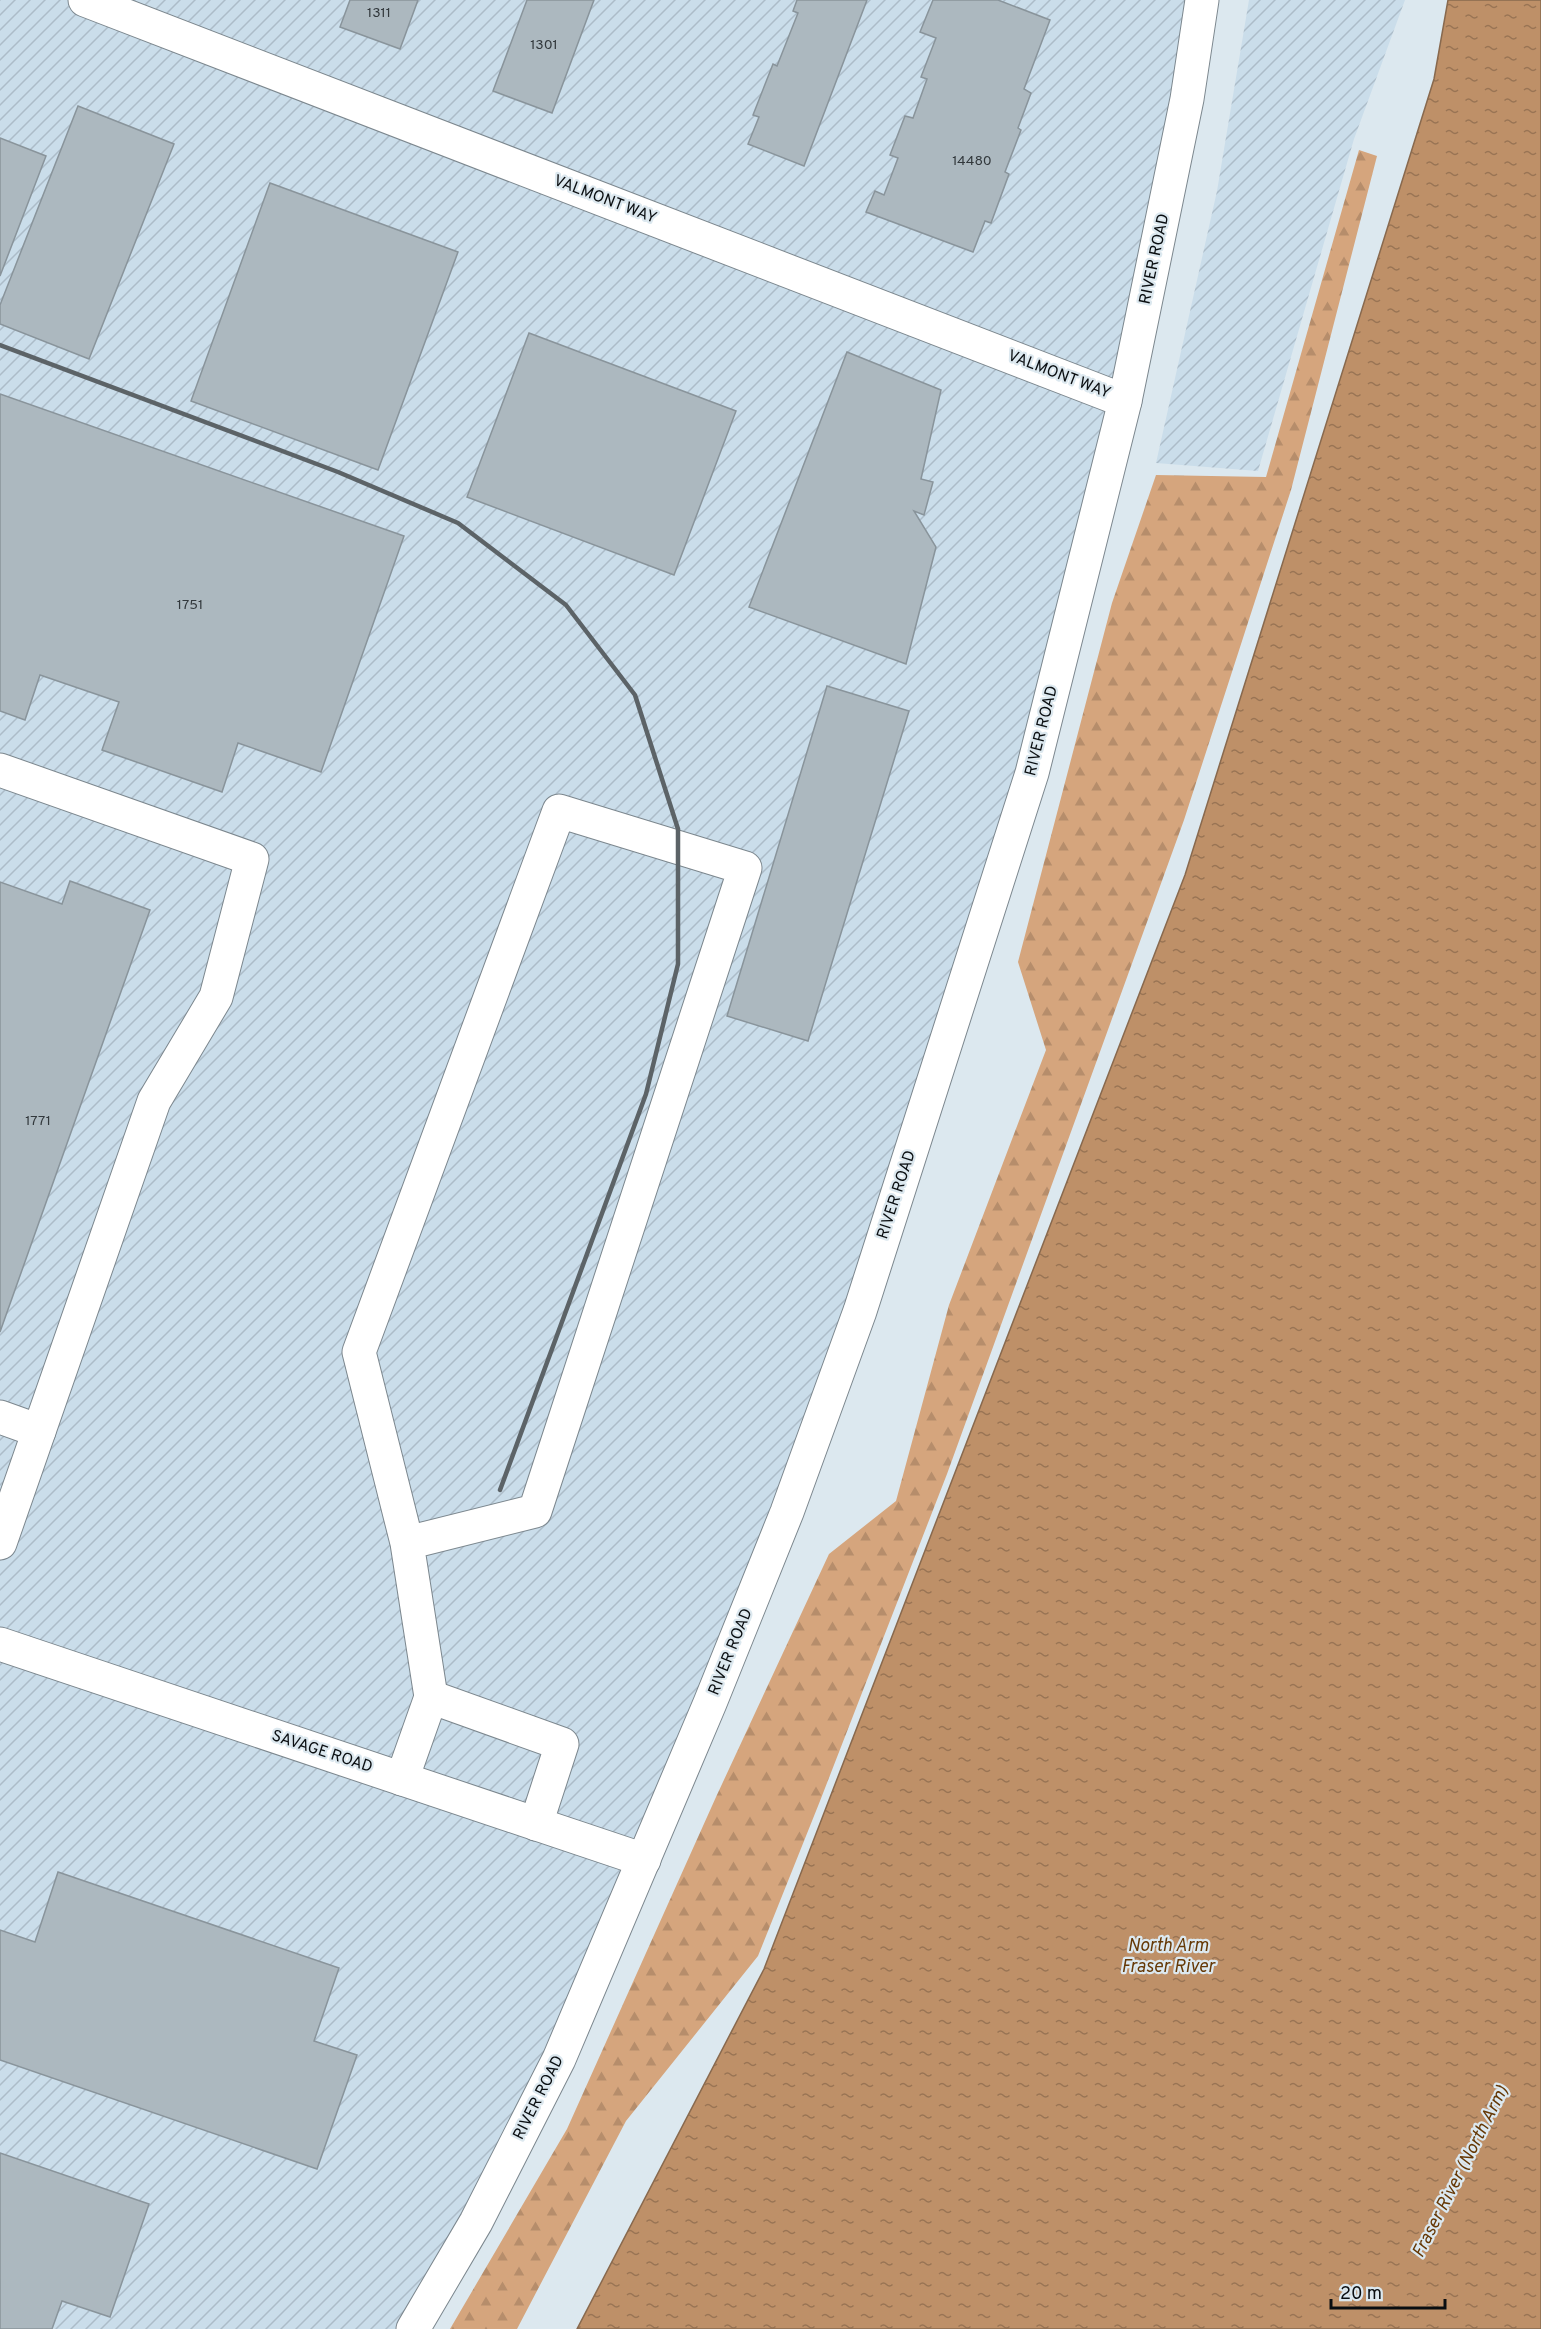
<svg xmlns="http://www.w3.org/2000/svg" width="1541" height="2329" font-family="Overpass,sans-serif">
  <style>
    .industrial { fill: url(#industrial-furrows) }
    .forest { fill: url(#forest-firs) }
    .water { fill: url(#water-ripples); stroke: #88694e; stroke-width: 1.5 }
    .building { fill: #acb8bf; stroke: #89949b; stroke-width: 1.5 }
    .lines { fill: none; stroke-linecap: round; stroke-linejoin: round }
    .minor-casing { stroke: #7c878e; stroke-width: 35 }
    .minor { stroke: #fff; stroke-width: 33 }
    .rail { stroke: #5c6367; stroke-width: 4.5 }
    .labels { text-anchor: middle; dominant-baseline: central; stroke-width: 4.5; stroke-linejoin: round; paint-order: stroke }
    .number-label { font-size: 14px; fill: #32383c }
    .street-label { font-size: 16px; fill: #0a0e11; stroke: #dce8ef }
    .water-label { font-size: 18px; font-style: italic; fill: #653805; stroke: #dce8ef }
  </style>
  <defs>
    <pattern id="industrial-furrows" width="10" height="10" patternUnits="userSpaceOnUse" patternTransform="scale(1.5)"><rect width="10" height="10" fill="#caddea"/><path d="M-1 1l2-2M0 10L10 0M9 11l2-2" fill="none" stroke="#acbcc8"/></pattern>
    <pattern id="forest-firs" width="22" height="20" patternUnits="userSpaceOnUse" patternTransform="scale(1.5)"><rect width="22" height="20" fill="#d5a57d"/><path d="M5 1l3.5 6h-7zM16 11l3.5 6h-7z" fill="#b68d6b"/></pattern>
    <pattern id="water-ripples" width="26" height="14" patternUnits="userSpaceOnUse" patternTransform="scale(1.5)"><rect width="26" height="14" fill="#be9068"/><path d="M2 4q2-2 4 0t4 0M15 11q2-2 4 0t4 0" fill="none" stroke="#997454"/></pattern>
  </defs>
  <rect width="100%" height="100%" fill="#dce8ef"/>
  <g class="industrial">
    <polygon points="0,0 1202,0 1032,773 710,1703 413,2329 0,2329"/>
    <polygon points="1249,0 1405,0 1354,139 1258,471 1156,463 1217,191"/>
  </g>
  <polygon class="forest" points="1359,150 1377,156 1291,490 1184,820 947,1474 820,1801 758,1956 626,2121 517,2329 450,2329 567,2129 716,1797 829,1554 896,1501 949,1305 1046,1050 1018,962 1112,603 1156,475 1266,477"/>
  <polygon class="water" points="1448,0 1541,0 1541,2329 577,2329 764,1969 1185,875 1434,79"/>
  <g class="building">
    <polygon points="350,0 418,0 400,49 340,27"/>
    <polygon points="527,0 594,0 552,113 493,91"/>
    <polygon points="797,0 867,0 804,166 748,144 759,117 753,115 773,64 777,66 798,13 793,11"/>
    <polygon points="933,0 998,0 1050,20 1024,89 1031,93 1018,128 1021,130 1005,172 1009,174 991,223 985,221 973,252 866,212 875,191 884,195 898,158 890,155 905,116 913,118 927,79 921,77 936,38 920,32"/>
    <polygon points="78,106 174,144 89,359 0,324 0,305"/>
    <polygon points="0,138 46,156 0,276"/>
    <polygon points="270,183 458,252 378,470 191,401"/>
    <polygon points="529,333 736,411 674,575 467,497"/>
    <polygon points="847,352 941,390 921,479 933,482 924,515 914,511 936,547 906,664 749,607"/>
    <polygon points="0,394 404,536 321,772 238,743 222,792 102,750 119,702 40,675 25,720 0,711"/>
    <polygon points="827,686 909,711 808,1041 727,1016"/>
    <polygon points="70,881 150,910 0,1332 0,882 62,904"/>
    <polygon points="58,1872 339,1968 314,2041 357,2055 317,2169 0,2060 0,1930 35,1942"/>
    <polygon points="0,2153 149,2204 110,2317 62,2301 52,2329 0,2329"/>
  </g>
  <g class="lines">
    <g class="minor-casing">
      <g id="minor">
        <polyline points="85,0 1125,401"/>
        <polyline points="0,770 252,859 216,997 154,1101 0,1543"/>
        <polyline points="0,1417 39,1431"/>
        <polyline points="407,1543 535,1511 745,868 559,811 359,1352 407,1543 431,1697"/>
        <polyline points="0,1644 644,1860"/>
        <polyline points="402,1779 431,1697 562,1744 536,1824"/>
        <polyline points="413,2329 476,2222 559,2059 710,1703 787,1512 860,1311 1032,773 1125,401 1187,99 1202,0"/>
      </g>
    </g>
    <use href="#minor" class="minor"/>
    <polyline class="rail" points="0,345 338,472 458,523 566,605 635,695 678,829 678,964 646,1094 500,1490"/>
  </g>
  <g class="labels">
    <g class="number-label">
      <text x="379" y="13">1311</text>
      <text x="544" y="45">1301</text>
      <text x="972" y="161">14480</text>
      <text x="190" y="605">1751</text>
      <text x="38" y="1121">1771</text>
    </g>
    <g class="street-label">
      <text transform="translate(605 200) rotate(21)">VALMONT WAY</text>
      <text transform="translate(1155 259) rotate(-78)">RIVER ROAD</text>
      <text transform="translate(1059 375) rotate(21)">VALMONT WAY</text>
      <text transform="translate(1042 731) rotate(-76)">RIVER ROAD</text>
      <text transform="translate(897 1195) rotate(-72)">RIVER ROAD</text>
      <text transform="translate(731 1652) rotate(-68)">RIVER ROAD</text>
      <text transform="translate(322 1752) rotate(18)">SAVAGE ROAD</text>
      <text transform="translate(539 2098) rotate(-63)">RIVER ROAD</text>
    </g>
    <g class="water-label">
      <text x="1168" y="1946">North Arm<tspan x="1168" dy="21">Fraser River</tspan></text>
      <text transform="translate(1461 2172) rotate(-63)">Fraser River (North Arm)</text>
    </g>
  </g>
  <path d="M1331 2299v9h114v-9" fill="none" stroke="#0a0e11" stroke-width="3"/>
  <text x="1340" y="2299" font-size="18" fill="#0a0e11" stroke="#dce8ef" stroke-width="4.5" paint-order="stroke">20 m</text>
</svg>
